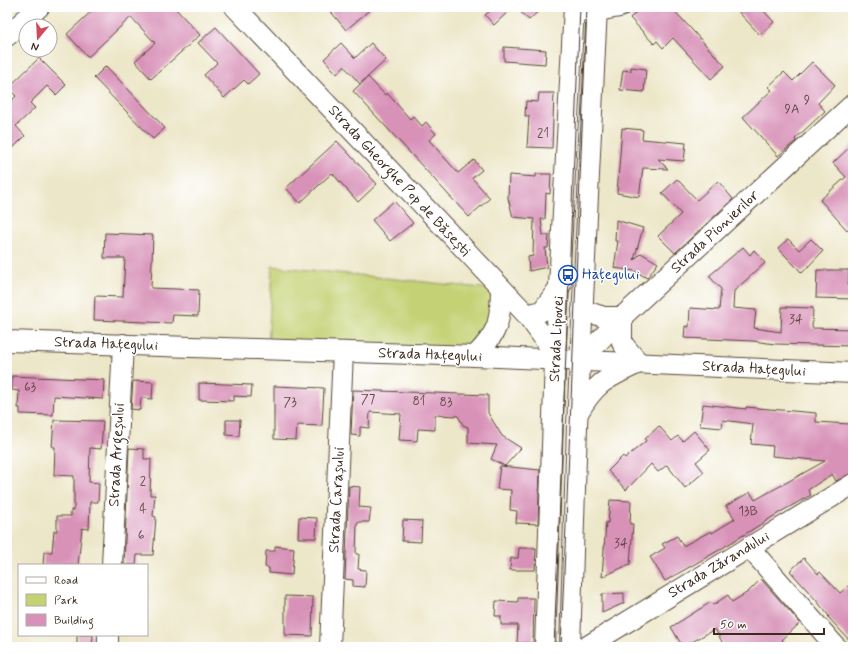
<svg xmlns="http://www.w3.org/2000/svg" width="860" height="654" font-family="Mynerve,sans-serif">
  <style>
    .green { fill: #c4d274; stroke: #807e49 }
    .building { fill: #d892b8 }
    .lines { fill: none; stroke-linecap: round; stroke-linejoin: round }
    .minor-casing { stroke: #564638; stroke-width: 22 }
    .minor { stroke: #fff; stroke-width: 20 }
    .tram { stroke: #3b2a1e; stroke-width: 1 }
    .labels { text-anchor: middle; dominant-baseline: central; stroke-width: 3; stroke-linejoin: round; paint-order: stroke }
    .number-label { font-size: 13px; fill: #624444 }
    .street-label { font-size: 15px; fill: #3b2a1e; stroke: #fff }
    .transit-label { font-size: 15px; fill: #164399; stroke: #fff; text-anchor: start }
  </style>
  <rect width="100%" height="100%" fill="#fff"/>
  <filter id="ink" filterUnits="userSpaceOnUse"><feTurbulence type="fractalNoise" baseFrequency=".025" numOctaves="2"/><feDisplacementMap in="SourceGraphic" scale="8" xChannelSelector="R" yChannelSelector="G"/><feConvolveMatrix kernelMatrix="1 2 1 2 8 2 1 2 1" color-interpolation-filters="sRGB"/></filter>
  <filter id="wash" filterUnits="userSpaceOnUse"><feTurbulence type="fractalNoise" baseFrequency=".012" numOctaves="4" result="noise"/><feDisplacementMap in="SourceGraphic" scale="16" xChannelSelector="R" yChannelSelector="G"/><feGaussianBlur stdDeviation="0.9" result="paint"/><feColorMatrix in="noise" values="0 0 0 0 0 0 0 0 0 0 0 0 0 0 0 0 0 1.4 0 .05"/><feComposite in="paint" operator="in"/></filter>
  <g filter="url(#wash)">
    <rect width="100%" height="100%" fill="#ede7c9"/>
    <polygon class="green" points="272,266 501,290 475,356 268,350"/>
    <g id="blocks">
      <g class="building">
        <polygon points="96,7 174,7 200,35 151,79 135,61 155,43 131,17 88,57 67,34"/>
        <polygon points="327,7 373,7 346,30"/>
        <polygon points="495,7 513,7 494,25 485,15"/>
        <polygon points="515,7 543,7 529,20"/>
        <polygon points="642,7 671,7 725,66 711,79 673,38 663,48 657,41 654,44 630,18"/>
        <polygon points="734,7 760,7 774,22 760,35"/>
        <polygon points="216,27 259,74 248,84 244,80 224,98 204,75 217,63 198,43"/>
        <polygon points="341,43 355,58 371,43 386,60 360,84 344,66 337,74 324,59"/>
        <polygon points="504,47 546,50 545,64 504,61"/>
        <polygon points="39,58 66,85 56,95 47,86 30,103 35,108 16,126 25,136 7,154 7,106 16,96 8,88"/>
        <polygon points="812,62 835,85 818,103 825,111 795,139 796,141 778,156 743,117 772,90 768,87 784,72 793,81"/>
        <polygon points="106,66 165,128 153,139 94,78"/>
        <polygon points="631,67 646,69 644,92 620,90 623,70 631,71"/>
        <polygon points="368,77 385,95 387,93 410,119 413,116 422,126 426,122 436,134 429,140 458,173 474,160 482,170 472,178 490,198 469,217 353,91"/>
        <polygon points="539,93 554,93 552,148 527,147 529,116 525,116 526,101 538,102"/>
        <polygon points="622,128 643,130 642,139 686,143 684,161 658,159 668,169 643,168 639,197 617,193"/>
        <polygon points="337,141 377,184 358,202 332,173 300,203 286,188"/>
        <polygon points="853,144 853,225 847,230 820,200 846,177 833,163"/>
        <polygon points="536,174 551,174 550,194 546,193 545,219 541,219 543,235 549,235 548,248 545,248 547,267 529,271 528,257 533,256 534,219 513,217 508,198 509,175 536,177"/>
        <polygon points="677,179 697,200 718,181 733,199 675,253 658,236 681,214 662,193"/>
        <polygon points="394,201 413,223 390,241 372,220"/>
        <polygon points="616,220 643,228 634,260 641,253 658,263 647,278 635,271 614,268 618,241 615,241"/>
        <polygon points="105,233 153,235 151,288 199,290 198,316 173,315 172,323 94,320 95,296 123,297 125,258 104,258"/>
        <polygon points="788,239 799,250 811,239 823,251 802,273 778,248"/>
        <polygon points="743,247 750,255 754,250 765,263 734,291 733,308 756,310 754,328 781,332 782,307 813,308 812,328 853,329 853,346 775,344 753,341 684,338 685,326 689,327 690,308 719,310 721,289 709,276"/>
        <polygon points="817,270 849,270 848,286 853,286 853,299 816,298"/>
        <polygon points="12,376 104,380 103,399 54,396 53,415 20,414 20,408 18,408 19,391 12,390"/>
        <polygon points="133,381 153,382 152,399 141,398 140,410 131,409"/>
        <polygon points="199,383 252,385 251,397 234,396 234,401 199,400"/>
        <polygon points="274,386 324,388 322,426 297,425 296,440 274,439"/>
        <polygon points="353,390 488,395 488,413 502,436 521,448 505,466 491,459 497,445 468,443 468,427 463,425 458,416 435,415 435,430 418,429 417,441 399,440 401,414 370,412 369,428 360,427 360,436 351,435"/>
        <polygon points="703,404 746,409 746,407 816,413 816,422 850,424 849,436 853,442 853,473 836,481 832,474 808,490 811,495 782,511 721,549 665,581 650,557 665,548 662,544 677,536 683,546 711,531 712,533 735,519 726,506 750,492 755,500 825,461 772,456 773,446 751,444 753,424 723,420 722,428 700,426"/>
        <polygon points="54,420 103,421 101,449 90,448 89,482 99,483 98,502 90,502 89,529 82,528 78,565 43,565 44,552 52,552 54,531 57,531 57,516 71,516 71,510 74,510 74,476 54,475 55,447 52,447"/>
        <polygon points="226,420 240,420 239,436 226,435"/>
        <polygon points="659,426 672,441 678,436 683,441 694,431 710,450 696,462 704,472 685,488 667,465 658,472 651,464 626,490 608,471 623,456 625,458 646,441 645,439"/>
        <polygon points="129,448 144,449 144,459 151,459 150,495 155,495 153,516 156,517 153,555 137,555 136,565 124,565"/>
        <polygon points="500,466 540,470 538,524 516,523 517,511 510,510 511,490 497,489"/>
        <polygon points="349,486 360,487 359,507 371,508 369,522 359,522 357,524 356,554 359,554 358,569 366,570 365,587 353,586 353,580 345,579"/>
        <polygon points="610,500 631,501 630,524 633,524 630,564 602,577 606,522 608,523"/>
        <polygon points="299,517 317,518 316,538 298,538"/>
        <polygon points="403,520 422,521 421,542 402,541"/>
        <polygon points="275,546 294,548 292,575 269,573 269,568 265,567 266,551 275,551"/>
        <polygon points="519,548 536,548 535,570 510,570 511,558 518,558"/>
        <polygon points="804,558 818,574 820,572 840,593 853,582 853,644 828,617 829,616 816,600 790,571"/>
        <polygon points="761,579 800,623 782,640 789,647 725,647 715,629 683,647 671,627 711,602 713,605 728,595 732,602 748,592"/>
        <polygon points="624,593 624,603 602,613 602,594"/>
        <polygon points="285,596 313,597 312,636 285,635"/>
        <polygon points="518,598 534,598 533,643 517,643 518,625 501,625 501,616 495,616 496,601 518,602"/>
        <polygon points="77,635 93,635 92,647 77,647"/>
      </g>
    </g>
  </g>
  <g filter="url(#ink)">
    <use href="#blocks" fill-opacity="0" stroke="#564638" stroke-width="1"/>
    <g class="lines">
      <g class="minor-casing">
        <g id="minor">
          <polyline points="235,7 527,315 543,337 555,360"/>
          <polyline points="585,11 597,11 620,7"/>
          <polyline points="7,36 39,7"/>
          <polyline points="582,310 604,317 622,317"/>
          <polyline points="527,315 542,311 561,285"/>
          <polyline points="7,341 475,356 853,373"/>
          <path d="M475 356C499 332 500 322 501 290"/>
          <polyline points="580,361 622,317 853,104"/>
          <path d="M578 413C597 381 606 379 639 363L622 343V317"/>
          <polyline points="749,547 836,647"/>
          <polyline points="112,565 123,344"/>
          <polyline points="108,647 108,635"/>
          <polyline points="330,647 343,352"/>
          <polyline points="545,647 555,360 574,7"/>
          <polyline points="570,647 577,426 597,7"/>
          <polyline points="586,647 853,484"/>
        </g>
      </g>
      <use href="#minor" class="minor"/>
      <g class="tram">
        <polyline points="554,647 580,7"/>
        <polyline points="561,647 587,7"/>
      </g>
    </g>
  </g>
  <defs>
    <g id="bus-ring" transform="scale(1)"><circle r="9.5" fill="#fff" stroke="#1a4fb4" stroke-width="1.5"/><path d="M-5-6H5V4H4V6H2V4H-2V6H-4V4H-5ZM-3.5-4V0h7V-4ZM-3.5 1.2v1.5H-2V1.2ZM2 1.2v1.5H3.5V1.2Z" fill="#1a4fb4"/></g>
  </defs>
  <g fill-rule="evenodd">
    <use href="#bus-ring" x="568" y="275"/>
  </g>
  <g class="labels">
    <g class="number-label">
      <text x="807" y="100">9</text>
      <text x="792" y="109">9A</text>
      <text x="543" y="133">21</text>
      <text x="796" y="319">34</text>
      <text x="30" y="387">63</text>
      <text x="368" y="399">77</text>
      <text x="419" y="401">81</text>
      <text x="290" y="402">73</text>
      <text x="446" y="402">83</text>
      <text x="143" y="481">2</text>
      <text x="143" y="509">4</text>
      <text x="748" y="511">13B</text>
      <text x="141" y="535">6</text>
      <text x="621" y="543">34</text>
    </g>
    <g class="street-label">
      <text transform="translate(399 181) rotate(47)">Strada Gheorghe Pop de Băsești</text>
      <text transform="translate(715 232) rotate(-43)">Strada Pionierilor</text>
      <text transform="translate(557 339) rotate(-87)">Strada Lipovei</text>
      <text transform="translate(106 344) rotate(2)">Strada Hațegului</text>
      <text transform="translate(430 355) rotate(2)">Strada Hațegului</text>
      <text transform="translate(754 369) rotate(3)">Strada Hațegului</text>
      <text transform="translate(117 455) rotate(-87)">Strada Argeșului</text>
      <text transform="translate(337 500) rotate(-87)">Strada Carașului</text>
      <text transform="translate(719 565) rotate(-31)">Strada Zărandului</text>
    </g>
    <g class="transit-label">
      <text x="582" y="275">Hațegului</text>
    </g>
  </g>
  <rect width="860" height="654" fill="none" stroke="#fff" stroke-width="24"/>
  <rect x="18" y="564" width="130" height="72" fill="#ffffff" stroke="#b1aaa5"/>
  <rect x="26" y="577" width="20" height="6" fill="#ffffff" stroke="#b1aaa5"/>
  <text x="54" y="584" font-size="12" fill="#3b2a1e">Road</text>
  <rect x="26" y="594" width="20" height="12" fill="#c4d274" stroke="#b1aaa5"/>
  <text x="54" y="604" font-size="12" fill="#3b2a1e">Park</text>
  <rect x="26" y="614" width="20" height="12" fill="#d892b8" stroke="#b1aaa5"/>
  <text x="54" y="624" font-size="12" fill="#3b2a1e">Building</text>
  <g transform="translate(38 38) rotate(198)"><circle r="19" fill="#ffffff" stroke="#b1aaa5"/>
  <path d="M0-3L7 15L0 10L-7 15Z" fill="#d1495b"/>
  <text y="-6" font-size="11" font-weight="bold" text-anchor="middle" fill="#3b2a1e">N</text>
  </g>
  <path d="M714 628v6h110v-6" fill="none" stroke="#3b2a1e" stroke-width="2"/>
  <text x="720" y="628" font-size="12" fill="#3b2a1e" stroke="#ffffff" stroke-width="3" paint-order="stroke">50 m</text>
</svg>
